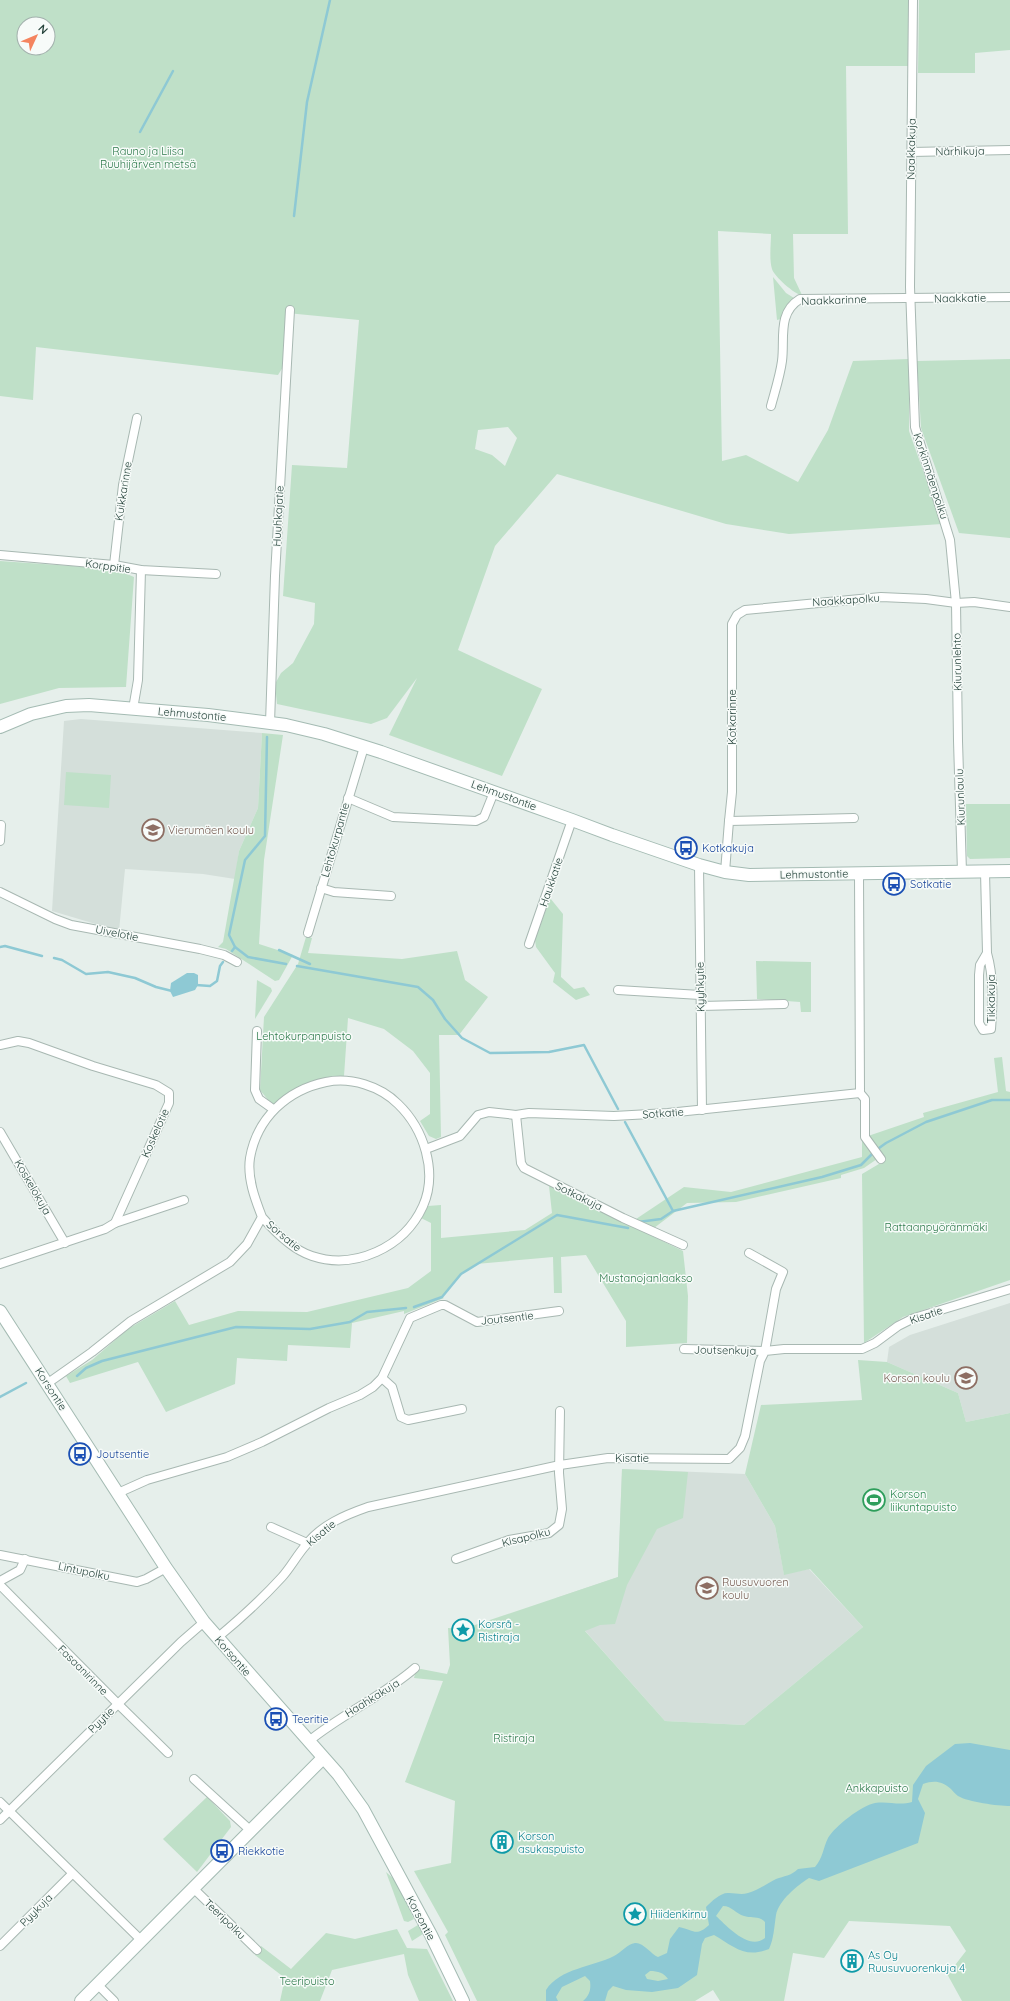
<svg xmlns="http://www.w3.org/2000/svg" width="1010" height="2001" font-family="Quicksand,sans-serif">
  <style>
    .built { fill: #d4dfda }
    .green { fill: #bfe0c8; fill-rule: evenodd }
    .water { fill: #8ec9d4; fill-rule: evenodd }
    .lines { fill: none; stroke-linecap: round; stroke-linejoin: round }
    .stream { stroke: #8ec9d4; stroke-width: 2.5 }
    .street-casing { stroke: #a8b8b2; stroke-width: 10 }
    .secondary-casing { stroke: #a4bbb3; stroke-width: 14 }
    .street { stroke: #fff; stroke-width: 8 }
    .secondary { stroke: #fff; stroke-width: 12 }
    .labels { text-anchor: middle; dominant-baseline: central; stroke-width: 3; stroke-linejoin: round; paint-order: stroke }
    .street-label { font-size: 11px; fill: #24423a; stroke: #f7fbf9 }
    .park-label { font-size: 11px; fill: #2d7a4b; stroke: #f7fbf9 }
    .education-label { font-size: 11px; fill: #785e54; stroke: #f7fbf9; text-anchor: start }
    .transit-label { font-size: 11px; fill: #164399; stroke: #f7fbf9; text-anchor: start }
    .leisure-label { font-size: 11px; fill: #27864d; stroke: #f7fbf9; text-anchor: start }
    .culture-label { font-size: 11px; fill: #0d838f; stroke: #f7fbf9; text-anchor: start }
  </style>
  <rect width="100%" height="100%" fill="#e6efeb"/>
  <g class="built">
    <polygon points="81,719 262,733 258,808 239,851 235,879 203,874 125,869 119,931 52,911 64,721"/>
    <polygon points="1010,1303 1010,1413 966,1422 958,1393 887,1362 889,1347 910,1335"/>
    <polygon points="622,1469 745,1474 775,1526 784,1574 809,1569 863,1627 744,1725 665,1721 556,1598 618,1577"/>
  </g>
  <g class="green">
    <path d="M0 0H909L908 66H846L848 234H793L794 278 802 295C795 295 774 276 772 269 769 259 771 244 771 234L718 231 722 461 746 455 798 482 828 430 853 361 909 359V431L942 524 789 534 726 524 557 474 495 546 458 650 542 689 502 776 389 735 417 678 387 718 371 724 277 704 275 684 281 673 293 663 314 624 315 603 283 596 292 465 347 468 359 320 287 313 283 367 278 375 36 347 33 400 0 396ZM24 24H48V48H24ZM508 427 517 438 505 466 492 455 475 449 478 430Z"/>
    <polygon points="919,0 1010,0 1010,50 975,53 975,73 918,73"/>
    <polygon points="773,277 786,293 794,298 783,312 781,319 777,320"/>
    <polygon points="1010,359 1010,538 959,533 921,428 917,361"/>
    <polygon points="0,561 115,569 134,577 126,687 59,688 0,704"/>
    <polygon points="262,733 283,735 264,860 259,944 293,955 279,980 275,981 226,949 218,947 223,942 239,851 258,808"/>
    <polygon points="66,772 111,775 109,808 64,805"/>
    <polygon points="966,804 1010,804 1010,858 970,859 967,856"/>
    <polygon points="550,898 563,914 561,977 574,989 584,987 590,995 576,1000 553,982 555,973 536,947 535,940"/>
    <path d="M306 937 312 938 308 953 402 959 457 951 465 980 488 997 459 1035H439L441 1137 436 1139 429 1136 420 1121 430 1114V1073L413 1051 384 1029 348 1018 344 1076C317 1078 293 1086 273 1106L260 1090 264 1017 298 964Z"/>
    <polygon points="756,961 811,962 811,1012 801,1012 800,1002 757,999"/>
    <polygon points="257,980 271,988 272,991 255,1019"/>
    <polygon points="1002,1057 1006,1091 1010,1092 1010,1280 903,1317 864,1343 862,1174 884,1161 868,1136 924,1117 923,1113 998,1092 994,1058"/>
    <polygon points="862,1139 877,1159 864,1168 841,1175 841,1178 736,1202 687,1203 654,1228 636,1219 684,1187 731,1192 862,1157"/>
    <polygon points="549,1186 683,1251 688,1296 687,1343 626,1347 626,1321 586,1255 561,1257 562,1293 554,1293 553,1257 476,1264 461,1274 442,1297 444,1298 404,1314 404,1311 352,1323 350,1348 288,1345 287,1361 237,1358 235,1384 166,1412 138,1362 70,1383 66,1376 92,1360 128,1329 175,1301 189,1325 238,1311 307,1312 408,1288 431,1271 431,1223 421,1218 428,1206 441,1205 441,1238 525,1230 552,1213"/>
    <polygon points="858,1360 887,1362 958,1393 966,1422 1010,1413 1010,2001 962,2001 946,1972 952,1969 966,1951 950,1926 849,1921 824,1958 793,1953 784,2001 720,2001 713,1990 695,2001 477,2001 445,1935 448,1932 414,1871 451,1863 455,1801 405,1782 443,1681 414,1678 416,1670 421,1669 447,1674 450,1665 448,1628 463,1629 618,1577 622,1469 688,1472 683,1518 657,1529 627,1585 615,1624 600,1625 585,1631 665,1721 744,1725 863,1627 810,1569 784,1575 775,1526 745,1474 761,1405 862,1400"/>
    <polygon points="207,1797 230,1821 231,1827 197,1872 163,1839"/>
    <polygon points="386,1872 395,1880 414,1919 408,1922 404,1921"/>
    <polygon points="418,1925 423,1934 412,1941 408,1931"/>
    <polygon points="397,1929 407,1948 427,1949 453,2001 419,2001 408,1975 404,1954 332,1970 320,2001 280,2001 285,1978 255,1955 261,1946 291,1969 326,1933 355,1939"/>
  </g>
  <g class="water">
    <polygon points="187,973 194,973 198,975 198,985 195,990 173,997 170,991 171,983"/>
    <path d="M970 1743 1010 1750V1806C998 1806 968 1802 958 1796 955 1794 953 1791 951 1789 942 1781 934 1780 923 1784L918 1799 925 1813 918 1843 819 1881 809 1878C797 1886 779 1900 776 1915 774 1928 774 1938 769 1949 745 1959 733 1946 714 1935L705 1938 702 1944 697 1975 678 1988 652 1992 626 1990 613 1986 608 1991 605 2001H583C590 1995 591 1989 590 1981L585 1976 562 1987 556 1997 558 2001H546V1990C560 1968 593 1967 614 1956 621 1953 627 1944 635 1943 643 1942 651 1954 658 1957L667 1953 670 1939 679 1927C694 1930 696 1937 709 1925L706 1907C712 1901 721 1892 729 1893 736 1893 741 1895 748 1893 759 1890 766 1884 776 1879 784 1876 791 1876 798 1869L815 1867C823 1858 823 1848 828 1838 835 1826 861 1806 875 1803 889 1801 899 1806 912 1802L913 1785 926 1766 955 1744ZM723 1906C732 1906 736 1914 744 1916 753 1919 758 1915 765 1922V1938C749 1951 727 1926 716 1916ZM650 1971C658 1971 664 1973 668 1979L658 1981 647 1979 645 1975Z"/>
  </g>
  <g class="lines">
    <g class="stream">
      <polyline points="140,132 173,71"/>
      <polyline points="294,216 307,102 330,0"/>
      <polyline points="267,737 265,836 245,860 229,935 235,947 248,957 286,964"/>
      <polyline points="0,947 5,946 42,956"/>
      <polyline points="279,950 310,964"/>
      <polyline points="232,951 235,947"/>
      <polyline points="54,958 62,960 86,974 108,972 135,978 156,987 172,991"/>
      <polyline points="297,966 418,987 433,1000 445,1019 462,1038 490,1053 549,1052 584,1045 618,1109"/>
      <polyline points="196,985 210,986 217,981 220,966 223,962"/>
      <polyline points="625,1122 673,1211"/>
      <polyline points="638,1222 661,1219 673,1211 822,1177 861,1165 875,1151 886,1143 926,1122 992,1100 1010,1100"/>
      <polyline points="414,1307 442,1297 461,1274 557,1215 628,1228"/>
      <polyline points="77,1376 86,1368 102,1361 236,1327 310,1329 350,1322 367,1312 406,1308"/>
      <polyline points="0,1397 26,1383"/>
    </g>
    <g class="street-casing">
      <g id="street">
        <polyline points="913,0 910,287 915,427 950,540 956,603 958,741 962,872"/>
        <polyline points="911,152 1010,150"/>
        <path d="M771 406C775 391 780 376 782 361 785 339 777 313 800 299L1010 297"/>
        <polyline points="0,555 114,565 141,570 216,574"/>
        <polyline points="114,565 123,485 137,418"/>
        <polyline points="133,709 138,680 141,570"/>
        <polyline points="270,723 275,576 290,310"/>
        <polyline points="348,798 393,817 476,821 484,817 494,792"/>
        <polyline points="729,821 732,792 732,624 737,615 745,610 881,597 926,599 956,603 974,602 1010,607"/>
        <polyline points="0,841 1,825"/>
        <polyline points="699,865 702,1110"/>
        <polyline points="725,872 729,821 854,818"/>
        <path d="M985 872 987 953 980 965 979 975V1023L983 1030 991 1029C993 1003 994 978 987 953"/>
        <polyline points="321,888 334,892 391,896"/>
        <polyline points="0,892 55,919 71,925 200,949 224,955 237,962"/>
        <polyline points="308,933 364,747"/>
        <polyline points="529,944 572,820"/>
        <polyline points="618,990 700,995"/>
        <polyline points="701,1006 784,1004"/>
        <polyline points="257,1031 255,1090 259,1099 273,1109"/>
        <polyline points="0,1045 18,1041 29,1043 93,1066 156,1085 169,1093 169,1103 115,1223 105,1229 0,1264"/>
        <polyline points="860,1093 865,1099 865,1137 881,1159"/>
        <polyline points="516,1115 521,1163 524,1168 623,1218 683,1245"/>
        <polyline points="0,1132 65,1243"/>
        <polyline points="426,1149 460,1136 478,1115 489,1112 516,1115 529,1113 614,1116 668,1113 860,1093 859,874"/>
        <polyline points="115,1223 184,1200"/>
        <polyline points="684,1349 765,1351 776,1289 783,1272 749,1253"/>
        <polyline points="382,1378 392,1387 401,1417 408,1420 462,1409"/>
        <path d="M48 1383 92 1352 131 1321 230 1262 247 1244 262 1217C275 1232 293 1250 312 1256 354 1270 404 1248 423 1206 438 1172 424 1129 398 1104 380 1086 351 1077 326 1082 287 1090 257 1118 250 1158 247 1178 255 1199 262 1217"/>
        <polyline points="118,1493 147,1480 227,1457 262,1442 329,1408 360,1395 373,1387 382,1378 410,1318 441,1305 445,1305 477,1322 559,1311"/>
        <polyline points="271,1527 307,1543"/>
        <polyline points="0,1555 137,1582 146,1579 166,1568"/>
        <polyline points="456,1559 509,1540 549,1533 559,1525 562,1509 559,1473 560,1411"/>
        <polyline points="0,1581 20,1570 25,1559"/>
        <polyline points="0,1585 118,1704 168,1753"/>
        <path d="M217 1638C240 1619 262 1599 282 1577 291 1567 297 1555 306 1545 321 1525 345 1515 368 1507L560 1465 608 1458 729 1459 740 1448 745 1436 760 1361 765 1351 784 1349H862L875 1343 898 1326 914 1318 1010 1289"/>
        <path d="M309 1741C342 1714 383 1696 415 1668"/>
        <polyline points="194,1779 250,1830"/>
        <polyline points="0,1802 141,1940"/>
        <polyline points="0,1820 181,1642 204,1622"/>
        <polyline points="193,1888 257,1950"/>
        <polyline points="0,1946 72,1874"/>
        <polyline points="97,1984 114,2001"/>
      </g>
    </g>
    <g class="secondary-casing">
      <g id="secondary">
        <polyline points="0,727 31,714 66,706 89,705 208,715 286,725 324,734 381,752 572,820 612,835 699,865 725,872 749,875 1010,871"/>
        <polyline points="0,1311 166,1568 204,1622 338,1774 363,1809 431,1935 463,2001"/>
        <polyline points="81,2001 323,1758"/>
      </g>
    </g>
    <use href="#street" class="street"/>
    <use href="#secondary" class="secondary"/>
  </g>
  <defs>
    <g id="school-ring" transform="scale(1.15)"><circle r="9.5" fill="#f7fbf9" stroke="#8d6e63" stroke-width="1.5"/><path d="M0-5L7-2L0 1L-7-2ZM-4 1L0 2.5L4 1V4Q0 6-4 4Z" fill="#8d6e63"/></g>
    <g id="bus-ring" transform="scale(1.15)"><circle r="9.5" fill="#f7fbf9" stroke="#1a4fb4" stroke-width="1.5"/><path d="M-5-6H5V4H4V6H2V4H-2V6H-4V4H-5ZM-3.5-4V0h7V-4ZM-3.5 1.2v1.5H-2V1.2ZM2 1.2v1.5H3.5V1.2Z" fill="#1a4fb4"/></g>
    <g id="stadium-ring" transform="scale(1.15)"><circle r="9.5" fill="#f7fbf9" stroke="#2e9e5b" stroke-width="1.5"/><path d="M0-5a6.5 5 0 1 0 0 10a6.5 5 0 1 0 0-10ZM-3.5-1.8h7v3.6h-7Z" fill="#2e9e5b"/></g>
    <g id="sight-ring" transform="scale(1.15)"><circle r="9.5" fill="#f7fbf9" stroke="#0f9aa8" stroke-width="1.5"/><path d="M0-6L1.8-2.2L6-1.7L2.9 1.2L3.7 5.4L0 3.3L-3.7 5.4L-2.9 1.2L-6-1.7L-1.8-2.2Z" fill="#0f9aa8"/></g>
    <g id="building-ring" transform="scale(1.15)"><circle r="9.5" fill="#f7fbf9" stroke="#0f9aa8" stroke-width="1.5"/><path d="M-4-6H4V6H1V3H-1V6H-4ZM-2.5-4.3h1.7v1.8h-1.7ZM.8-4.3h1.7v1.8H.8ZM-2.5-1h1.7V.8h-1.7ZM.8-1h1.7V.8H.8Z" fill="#0f9aa8"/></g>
  </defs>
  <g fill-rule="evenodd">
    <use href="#school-ring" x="153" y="830"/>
    <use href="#bus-ring" x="686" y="848"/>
    <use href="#bus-ring" x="894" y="884"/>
    <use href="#school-ring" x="966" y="1378"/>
    <use href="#bus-ring" x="80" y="1454"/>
    <use href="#stadium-ring" x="874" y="1500"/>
    <use href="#school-ring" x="707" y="1588"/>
    <use href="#sight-ring" x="463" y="1630"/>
    <use href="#bus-ring" x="276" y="1719"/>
    <use href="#building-ring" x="502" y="1842"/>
    <use href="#bus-ring" x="222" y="1851"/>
    <use href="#sight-ring" x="635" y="1914"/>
    <use href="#building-ring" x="852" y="1961"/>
  </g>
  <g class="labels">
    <g class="street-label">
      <text transform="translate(911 149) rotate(-89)">Naakkakuja</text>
      <text transform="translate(960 151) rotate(-1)">Närhikuja</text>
      <text transform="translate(960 298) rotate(-1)">Naakkatie</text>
      <text transform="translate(834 300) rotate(-2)">Naakkarinne</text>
      <text transform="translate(931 476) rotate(72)">Korkinmäenpolku</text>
      <text transform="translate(123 491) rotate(-81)">Kuikkarinne</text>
      <text transform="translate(278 516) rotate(-87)">Huuhkajatie</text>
      <text transform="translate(108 566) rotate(8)">Korppitie</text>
      <text transform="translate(846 600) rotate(-4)">Naakkapolku</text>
      <text transform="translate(957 662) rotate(-91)">Kiurunlehto</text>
      <text transform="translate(192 714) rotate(5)">Lehmustontie</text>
      <text transform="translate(732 717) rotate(-90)">Kotkarinne</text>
      <text transform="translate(504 795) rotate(20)">Lehmustontie</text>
      <text transform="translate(960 797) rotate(-92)">Kiurunlaulu</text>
      <text transform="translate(335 840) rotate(-74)">Lehtokurpantie</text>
      <text transform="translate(814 874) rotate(-1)">Lehmustontie</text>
      <text transform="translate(551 882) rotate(-71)">Haukkatie</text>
      <text transform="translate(117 933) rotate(11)">Uivelotie</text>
      <text transform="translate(700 987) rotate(-91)">Kyyhkytie</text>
      <text transform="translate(991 999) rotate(-90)">Tikkakuja</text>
      <text transform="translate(663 1113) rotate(-4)">Sotkatie</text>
      <text transform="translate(155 1133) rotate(-66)">Koskelotie</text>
      <text transform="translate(33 1187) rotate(60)">Koskelokuja</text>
      <text transform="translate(579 1196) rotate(26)">Sotkakuja</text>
      <text transform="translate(284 1236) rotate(40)">Sorsatie</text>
      <text transform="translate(926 1315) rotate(-19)">Kisatie</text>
      <text transform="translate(507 1318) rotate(-6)">Joutsentie</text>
      <text transform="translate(725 1350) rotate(1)">Joutsenkuja</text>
      <text transform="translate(51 1389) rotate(57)">Korsontie</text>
      <text x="632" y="1458">Kisatie</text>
      <text transform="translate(321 1533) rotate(-40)">Kisatie</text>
      <text transform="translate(526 1537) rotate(-14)">Kisapolku</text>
      <text transform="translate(84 1571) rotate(12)">Lintupolku</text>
      <text transform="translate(233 1656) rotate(49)">Korsontie</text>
      <text transform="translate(83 1670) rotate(45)">Fasaanirinne</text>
      <text transform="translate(372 1698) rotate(-32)">Haahkakuja</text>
      <text transform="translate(101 1720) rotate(-44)">Pyytie</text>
      <text transform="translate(36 1910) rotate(-45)">Pyykuja</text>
      <text transform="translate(421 1918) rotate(62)">Korsontie</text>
      <text transform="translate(225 1919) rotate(44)">Teeripolku</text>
    </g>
    <g class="park-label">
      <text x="148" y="151">Rauno ja Liisa<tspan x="148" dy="13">Ruuhijärven metsä</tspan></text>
      <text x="304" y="1036">Lehtokurpanpuisto</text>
      <text x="936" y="1227">Rattaanpyöränmäki</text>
      <text x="646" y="1278">Mustanojanlaakso</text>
      <text x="514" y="1738">Ristiraja</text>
      <text x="877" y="1788">Ankkapuisto</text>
      <text x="307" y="1981">Teeripuisto</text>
    </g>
    <g class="education-label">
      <text x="168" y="830">Vierumäen koulu</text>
      <text x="950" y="1378" text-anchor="end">Korson koulu</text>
      <text x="722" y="1582">Ruusuvuoren<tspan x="722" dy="13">koulu</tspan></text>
    </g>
    <g class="transit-label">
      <text x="702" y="848">Kotkakuja</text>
      <text x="910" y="884">Sotkatie</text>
      <text x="96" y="1454">Joutsentie</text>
      <text x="292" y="1719">Teeritie</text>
      <text x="238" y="1851">Riekkotie</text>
    </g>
    <g class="leisure-label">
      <text x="890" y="1494">Korson<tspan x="890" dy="13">liikuntapuisto</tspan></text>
    </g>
    <g class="culture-label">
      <text x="478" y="1624">Korsrå -<tspan x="478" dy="13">Ristiraja</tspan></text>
      <text x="518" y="1836">Korson<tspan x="518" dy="13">asukaspuisto</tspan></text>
      <text x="650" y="1914">Hiidenkirnu</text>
      <text x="868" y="1955">As Oy<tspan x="868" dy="13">Ruusuvuorenkuja 4</tspan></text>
    </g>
  </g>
  <g transform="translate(36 36) rotate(46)"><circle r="19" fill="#f7fbf9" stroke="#a3b1ad"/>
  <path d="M0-3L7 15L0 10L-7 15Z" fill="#f4845f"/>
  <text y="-6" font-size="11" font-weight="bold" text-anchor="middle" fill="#24423a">N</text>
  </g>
</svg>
